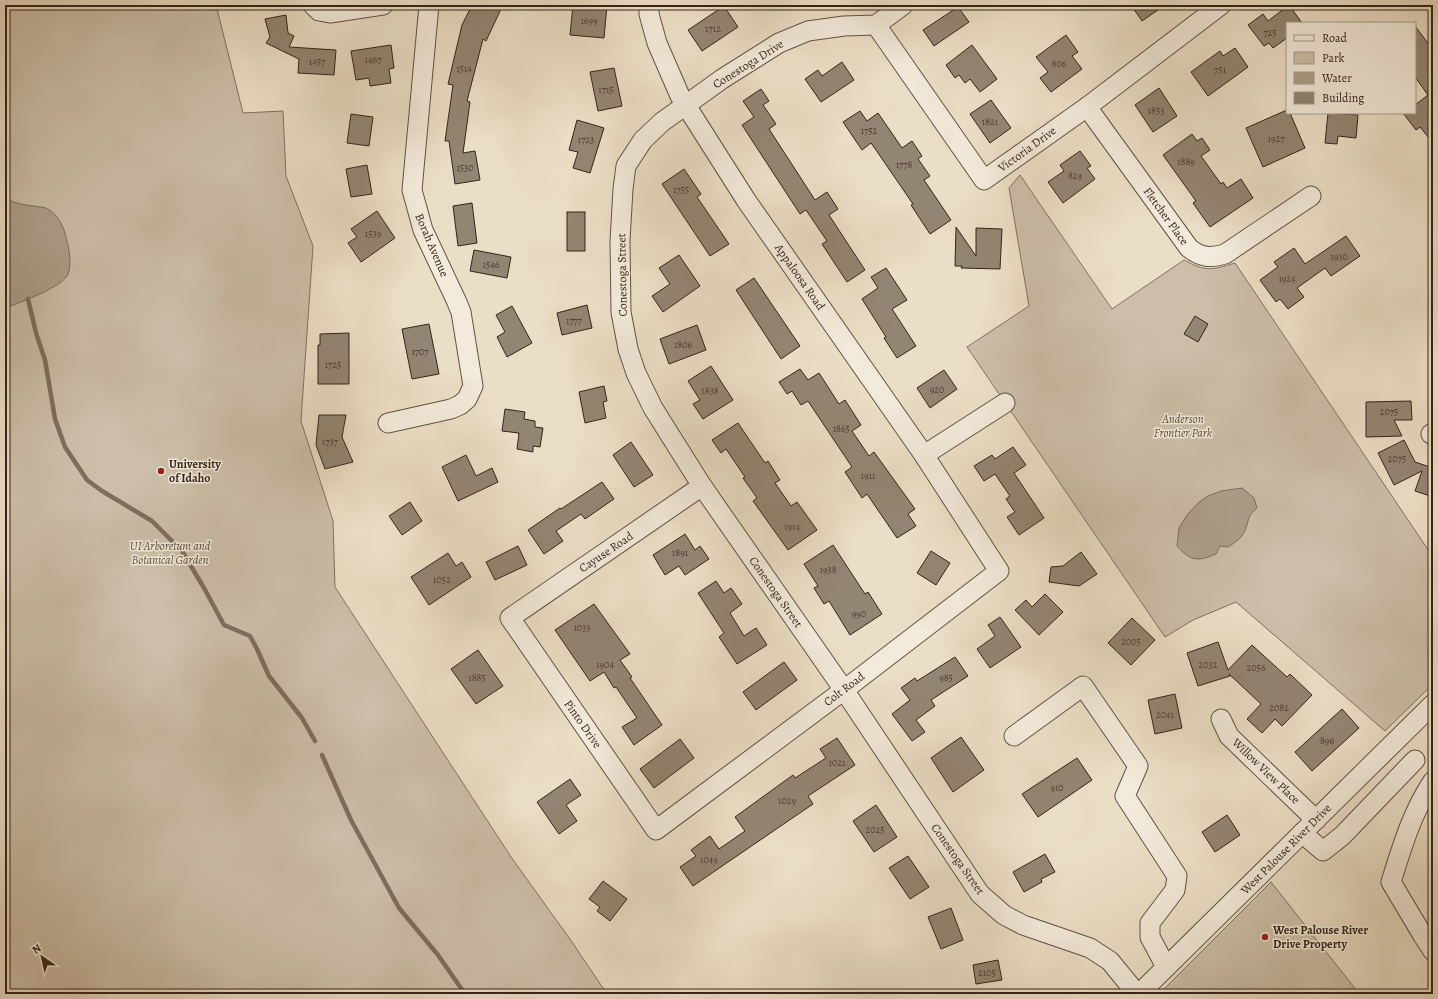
<svg xmlns="http://www.w3.org/2000/svg" width="1438" height="999" font-family="Alegreya,serif">
  <style>
    .green { fill: #ccbea9; stroke: #807161 }
    .water { fill: #ad9f8b; stroke: #7d6e5d }
    .lines { fill: none; stroke-linecap: round; stroke-linejoin: round }
    .stream { stroke: #7d6e5d; stroke-width: 4.5 }
    .building { fill: #938573; stroke: #342419 }
    .minor-casing { stroke: #625244; stroke-width: 21 }
    .minor { stroke: #f2eada; stroke-width: 19 }
    .poi-dot { fill: #8f2418; stroke: #f2eada; stroke-width: 1.5 }
    .labels { text-anchor: middle; dominant-baseline: central; stroke-width: 3; stroke-linejoin: round; paint-order: stroke }
    .number-label { font-size: 10px; fill: #4c3c30 }
    .street-label { font-size: 12px; fill: #342419; stroke: #f2eada }
    .park-label { font-size: 12px; font-style: italic; fill: #5a4a3d; stroke: #f2eada }
    .poi-label { font-size: 12px; font-weight: bold; fill: #342419; stroke: #f2eada; text-anchor: start }
  </style>
  <rect width="100%" height="100%" fill="#ebdec6"/>
  <filter id="stains"><feTurbulence type="fractalNoise" baseFrequency=".005" numOctaves="4"/><feColorMatrix values="0 0 0 0 .2 0 0 0 0 .09 0 0 0 0 .02 0 0 0 .5 -.17"/></filter>
  <radialGradient id="worn" r=".72"><stop offset=".6" stop-color="#630" stop-opacity="0"/><stop offset="1" stop-color="#630" stop-opacity=".3"/></radialGradient>
  <g class="green">
    <polygon points="5,5 216,5 243,113 283,111 286,176 313,246 301,421 333,521 335,587 511,857 572,942 607,994 5,994"/>
    <path d="M1020 175 1112 309 1184 260C1206 272 1211 270 1235 263L1433 557V684L1385 731 1236 602 1193 620 1165 637 967 347 1029 306 1009 188Z"/>
    <polygon points="1271,882 1357,991 1356,994 1159,994"/>
  </g>
  <g class="water">
    <path d="M5 198C14 203 24 205 34 206 38 207 43 207 46 208 57 213 64 227 66 237 69 248 72 263 68 274 63 287 19 303 5 308Z"/>
    <path d="M1242 488 1254 498 1257 508C1247 517 1250 516 1246 528 1243 537 1236 542 1228 547L1220 546 1216 554C1196 562 1191 561 1177 546L1179 528 1187 515 1198 503 1208 496 1221 491Z"/>
  </g>
  <g class="lines">
    <g class="stream">
      <polyline points="28,299 36,333 45,360 55,419 65,447 87,480 102,491 152,521 182,551 204,588 224,625 250,636 257,649 269,676 302,718 315,741"/>
      <polyline points="322,755 351,820 399,908 438,955 465,994"/>
    </g>
  </g>
  <g class="building">
    <polygon points="472,5 493,5 501,9 486,41 483,39 467,101 470,102 463,153 475,151 480,180 455,184 449,141 445,141 453,85 448,84 462,25"/>
    <polygon points="573,5 607,5 604,38 570,35"/>
    <polygon points="1131,5 1165,5 1142,21"/>
    <polygon points="1289,5 1302,23 1287,23 1287,38 1273,48 1269,43 1264,46 1248,25 1263,14 1268,21"/>
    <polygon points="724,6 738,27 702,51 688,30"/>
    <polygon points="958,7 969,22 934,46 923,30"/>
    <polygon points="286,15 288,33 294,36 289,47 336,50 334,75 298,73 299,59 266,43 270,37 265,19"/>
    <polygon points="1415,26 1433,50 1433,143 1420,127 1416,130 1403,113 1415,113 1415,105 1428,95 1415,77"/>
    <polygon points="1066,35 1078,52 1072,56 1082,69 1051,92 1040,78 1048,72 1036,57"/>
    <polygon points="391,45 394,68 389,69 391,83 370,86 369,78 356,80 351,51"/>
    <polygon points="972,45 997,79 980,92 970,79 965,83 959,75 955,78 946,65"/>
    <polygon points="1235,48 1248,67 1208,96 1191,72 1220,51 1223,56"/>
    <polygon points="842,62 854,80 821,102 805,79 818,70 822,76"/>
    <polygon points="614,68 622,106 598,111 590,72"/>
    <polygon points="1159,88 1177,116 1153,132 1135,105"/>
    <polygon points="761,89 769,101 763,105 776,124 769,129 815,200 827,192 838,209 829,215 865,270 847,282 822,244 827,241 806,210 800,214 742,125 754,117 743,101"/>
    <polygon points="991,100 1011,128 990,143 970,114"/>
    <polygon points="1287,110 1287,113 1290,113 1305,148 1263,167 1246,128"/>
    <polygon points="860,111 867,121 878,113 902,148 912,141 922,156 918,159 930,176 924,180 951,220 930,234 911,205 913,204 876,150 871,143 862,150 843,122"/>
    <polygon points="1328,113 1358,115 1356,138 1338,136 1337,144 1325,143"/>
    <polygon points="351,114 373,117 369,146 347,143"/>
    <polygon points="577,120 604,128 590,173 573,168 578,152 569,150"/>
    <polygon points="1192,134 1197,141 1202,138 1210,150 1201,156 1221,184 1223,182 1227,188 1241,179 1253,198 1210,227 1193,203 1196,201 1163,155"/>
    <polygon points="1080,151 1091,166 1087,168 1095,179 1063,203 1048,182 1064,171 1060,165"/>
    <polygon points="367,165 372,194 351,197 346,169"/>
    <polygon points="684,169 701,194 697,197 729,244 710,256 662,184"/>
    <polygon points="472,203 477,243 458,246 453,206"/>
    <polygon points="377,211 395,238 361,262 348,243 357,237 351,229"/>
    <rect x="567" y="212" width="18" height="39"/>
    <polygon points="956,227 976,256 976,228 1002,229 1000,269 961,268 962,266 955,266"/>
    <polygon points="1346,236 1360,256 1331,276 1325,268 1297,288 1304,297 1288,309 1280,299 1276,302 1260,280 1278,267 1274,262 1294,248 1305,264"/>
    <polygon points="474,250 511,257 507,278 470,271"/>
    <polygon points="679,255 700,286 663,312 652,296 670,284 659,268"/>
    <polygon points="886,268 907,300 892,309 916,346 897,358 884,338 886,337 862,299 878,288 871,277"/>
    <polygon points="754,278 800,346 781,359 736,290"/>
    <polygon points="587,305 592,328 562,335 557,313"/>
    <polygon points="512,306 532,343 507,357 497,337 505,332 496,315"/>
    <polygon points="1195,316 1208,324 1198,342 1184,334"/>
    <polygon points="429,324 439,374 412,379 402,329"/>
    <polygon points="697,325 706,350 669,364 660,339"/>
    <polygon points="349,333 349,384 318,384 318,345 320,345 320,334"/>
    <polygon points="711,366 733,400 703,419 693,404 700,400 688,381"/>
    <polygon points="800,369 808,380 819,373 839,404 845,400 861,425 852,431 869,456 874,452 915,509 908,514 916,526 897,538 867,494 862,498 845,472 852,467 808,401 801,405 792,391 787,394 779,382"/>
    <polygon points="944,370 957,389 930,408 917,388"/>
    <polygon points="604,386 607,401 603,402 606,418 585,423 579,392"/>
    <polygon points="1411,401 1412,420 1394,420 1402,436 1366,437 1366,402"/>
    <polygon points="505,409 525,412 524,419 535,421 535,427 543,428 540,447 533,446 533,452 517,449 519,433 502,431"/>
    <polygon points="319,415 346,415 342,437 353,462 325,469 316,445"/>
    <polygon points="738,423 765,463 768,461 780,480 775,483 791,506 797,502 817,530 788,550 753,501 757,498 743,478 745,477 726,449 721,453 712,440"/>
    <polygon points="1404,440 1415,462 1433,468 1433,497 1415,491 1422,471 1394,485 1378,453"/>
    <polygon points="631,442 653,475 634,487 613,455"/>
    <polygon points="1013,447 1026,465 1014,473 1044,518 1019,535 1007,517 1015,512 1006,499 1010,496 995,474 984,481 974,466 992,455 995,459"/>
    <polygon points="466,455 476,476 492,468 498,482 458,501 442,467"/>
    <polygon points="602,482 614,499 585,519 581,514 556,531 563,541 544,554 528,530 560,508 561,509"/>
    <polygon points="410,502 422,521 402,535 389,516"/>
    <polygon points="685,534 695,550 700,546 709,559 685,575 679,566 665,575 653,555"/>
    <polygon points="833,545 865,594 868,592 882,614 850,635 829,601 824,604 814,588 818,586 804,564"/>
    <polygon points="518,546 527,565 495,580 486,562"/>
    <polygon points="931,551 950,563 936,585 917,573"/>
    <polygon points="1081,552 1097,574 1079,586 1049,582 1051,567 1063,566"/>
    <polygon points="448,553 456,566 462,562 471,577 429,605 411,577"/>
    <polygon points="716,581 724,593 731,588 742,604 730,613 744,636 756,628 767,645 737,664 719,637 724,633 698,593"/>
    <polygon points="1045,594 1063,612 1039,635 1015,610 1026,600 1032,607"/>
    <polygon points="594,604 630,654 620,660 632,677 630,678 662,725 634,745 622,727 637,718 616,687 614,688 604,672 590,681 555,630"/>
    <polygon points="1000,617 1021,647 990,668 977,649 995,636 988,625"/>
    <polygon points="1132,618 1155,640 1131,665 1108,643"/>
    <polygon points="1218,642 1228,670 1252,645 1287,677 1290,674 1312,695 1282,726 1275,719 1262,733 1247,719 1261,704 1229,674 1230,676 1198,686 1187,653"/>
    <polygon points="478,650 503,686 476,704 451,669"/>
    <polygon points="955,657 968,676 931,700 935,706 916,720 925,732 912,741 892,714 910,700 901,688 915,678 917,681"/>
    <polygon points="784,662 797,680 756,710 743,692"/>
    <polygon points="1175,694 1182,728 1155,734 1148,700"/>
    <polygon points="1342,709 1359,728 1312,771 1295,752"/>
    <polygon points="961,737 984,770 953,792 931,758"/>
    <polygon points="837,738 855,765 808,796 813,804 693,886 680,867 696,856 691,850 710,836 719,849 745,831 735,817 793,775 795,778 826,758 820,749"/>
    <polygon points="680,739 694,758 654,788 640,769"/>
    <polygon points="1077,758 1092,780 1038,817 1022,794"/>
    <polygon points="570,779 581,795 566,805 577,821 559,834 537,802"/>
    <polygon points="876,805 897,837 874,852 853,821"/>
    <polygon points="1227,815 1240,835 1215,852 1202,832"/>
    <polygon points="1045,854 1055,872 1041,879 1042,882 1024,892 1013,872"/>
    <polygon points="908,856 929,887 910,899 889,868"/>
    <polygon points="603,881 627,899 610,921 597,911 600,907 589,899"/>
    <polygon points="951,908 963,940 941,949 928,917"/>
    <polygon points="998,960 1002,980 976,984 973,965"/>
  </g>
  <g class="lines">
    <g class="minor-casing">
      <g id="minor">
        <polyline points="313,5 319,11 330,13 383,5"/>
        <polyline points="649,5 649,14 657,43 680,96 746,200 924,455 999,571 844,690 656,830 510,618 702,486"/>
        <polyline points="903,5 876,25 844,26 808,31 779,43 722,79 697,97 662,122 643,140 626,166 623,189 620,241 621,312 628,349 636,373 653,408 702,486 844,690 980,894 1004,915 1023,925 1090,948 1110,961 1137,994"/>
        <polyline points="876,25 984,180 1087,107 1221,5"/>
        <path d="M1087 107 1189 248C1201 258 1211 258 1225 254L1311 196"/>
        <polyline points="388,423 451,409 460,405 467,399 473,386 461,312 456,300 423,230 412,190 429,5"/>
        <polyline points="1431,434 1433,433"/>
        <polyline points="924,455 1005,403"/>
        <polyline points="1221,719 1229,736 1316,820"/>
        <polyline points="1014,736 1083,686 1138,766 1125,796 1177,876 1175,890 1150,923 1150,937 1166,967"/>
        <path d="M1433 781C1412 812 1402 847 1391 882L1422 934 1433 951"/>
        <polyline points="1302,833 1323,851 1342,836 1415,760"/>
        <polyline points="1139,994 1433,704"/>
      </g>
    </g>
    <use href="#minor" class="minor"/>
  </g>
  <g class="poi-dot">
    <circle cx="161" cy="471" r="4"/>
    <circle cx="1265" cy="937" r="4"/>
  </g>
  <g class="labels">
    <g class="number-label">
      <text x="589" y="20">1699</text>
      <text x="713" y="28">1712</text>
      <text x="1270" y="32">725</text>
      <text x="373" y="59">1467</text>
      <text x="317" y="61">1457</text>
      <text x="1059" y="63">806</text>
      <text x="464" y="68">1514</text>
      <text x="1220" y="69">751</text>
      <text x="606" y="89">1715</text>
      <text x="1156" y="110">1853</text>
      <text x="990" y="121">1821</text>
      <text x="869" y="130">1752</text>
      <text x="1276" y="138">1927</text>
      <text x="586" y="139">1723</text>
      <text x="1186" y="161">1889</text>
      <text x="904" y="164">1778</text>
      <text x="465" y="167">1530</text>
      <text x="1075" y="175">829</text>
      <text x="681" y="189">1755</text>
      <text x="373" y="233">1539</text>
      <text x="1339" y="256">1930</text>
      <text x="491" y="264">1546</text>
      <text x="1287" y="278">1924</text>
      <text x="574" y="320">1777</text>
      <text x="683" y="344">1806</text>
      <text x="420" y="351">1707</text>
      <text x="333" y="364">1725</text>
      <text x="937" y="389">920</text>
      <text x="710" y="390">1838</text>
      <text x="1389" y="411">2075</text>
      <text x="841" y="428">1865</text>
      <text x="330" y="441">1737</text>
      <text x="1397" y="458">2075</text>
      <text x="868" y="475">1911</text>
      <text x="792" y="526">1914</text>
      <text x="680" y="552">1891</text>
      <text x="828" y="569">1938</text>
      <text x="442" y="579">1052</text>
      <text x="859" y="613">990</text>
      <text x="582" y="627">1033</text>
      <text x="1131" y="641">2005</text>
      <text x="605" y="664">1904</text>
      <text x="1208" y="664">2032</text>
      <text x="1256" y="667">2056</text>
      <text x="477" y="677">1885</text>
      <text x="946" y="677">985</text>
      <text x="1279" y="707">2082</text>
      <text x="1165" y="714">2041</text>
      <text x="1327" y="740">896</text>
      <text x="837" y="762">1021</text>
      <text x="1057" y="787">910</text>
      <text x="787" y="800">1029</text>
      <text x="875" y="829">2025</text>
      <text x="709" y="859">1049</text>
      <text x="987" y="972">2105</text>
    </g>
    <g class="street-label">
      <text transform="translate(748 64) rotate(-32)">Conestoga Drive</text>
      <text transform="translate(1027 149) rotate(-36)">Victoria Drive</text>
      <text transform="translate(1166 216) rotate(54)">Fletcher Place</text>
      <text transform="translate(432 245) rotate(67)">Borah Avenue</text>
      <text transform="translate(622 275) rotate(-91)">Conestoga Street</text>
      <text transform="translate(800 277) rotate(55)">Appaloosa Road</text>
      <text transform="translate(606 552) rotate(-34)">Cayuse Road</text>
      <text transform="translate(776 592) rotate(55)">Conestoga Street</text>
      <text transform="translate(844 689) rotate(-37)">Colt Road</text>
      <text transform="translate(583 724) rotate(55)">Pinto Drive</text>
      <text transform="translate(1266 771) rotate(44)">Willow View Place</text>
      <text transform="translate(1286 849) rotate(-45)">West Palouse River Drive</text>
      <text transform="translate(958 859) rotate(55)">Conestoga Street</text>
    </g>
    <g class="park-label">
      <text x="1183" y="419">Anderson<tspan x="1183" dy="14">Frontier Park</tspan></text>
      <text x="170" y="546">UI Arboretum and<tspan x="170" dy="14">Botanical Garden</tspan></text>
    </g>
    <g class="poi-label">
      <text x="169" y="464">University<tspan x="169" dy="14">of Idaho</tspan></text>
      <text x="1273" y="930">West Palouse River<tspan x="1273" dy="14">Drive Property</tspan></text>
    </g>
  </g>
  <rect width="1438" height="999" fill="none" stroke="#ebdec6" stroke-width="20"/>
  <rect x="6" y="6" width="1426" height="987" fill="none" stroke="#342419" stroke-width="2"/>
  <rect x="10" y="10" width="1418" height="979" fill="none" stroke="#342419"/>
  <rect x="1286" y="22" width="130" height="92" fill="#f2eada" stroke="#a69b8d"/>
  <rect x="1294" y="35" width="20" height="6" fill="#f2eada" stroke="#a69b8d"/>
  <text x="1322" y="42" font-size="12" fill="#342419">Road</text>
  <rect x="1294" y="52" width="20" height="12" fill="#ccbea9" stroke="#a69b8d"/>
  <text x="1322" y="62" font-size="12" fill="#342419">Park</text>
  <rect x="1294" y="72" width="20" height="12" fill="#ad9f8b" stroke="#a69b8d"/>
  <text x="1322" y="82" font-size="12" fill="#342419">Water</text>
  <rect x="1294" y="92" width="20" height="12" fill="#938573" stroke="#a69b8d"/>
  <text x="1322" y="102" font-size="12" fill="#342419">Building</text>
  <g transform="translate(42 957) rotate(326)" stroke="#f2eada" stroke-width="3" paint-order="stroke">
  <path d="M0-3L7 15L0 10L-7 15Z" fill="#342419"/>
  <text y="-6" font-size="11" font-weight="bold" text-anchor="middle" fill="#342419">N</text>
  </g>
  <rect width="100%" height="100%" filter="url(#stains)"/>
  <rect width="100%" height="100%" fill="url(#worn)"/>
</svg>
